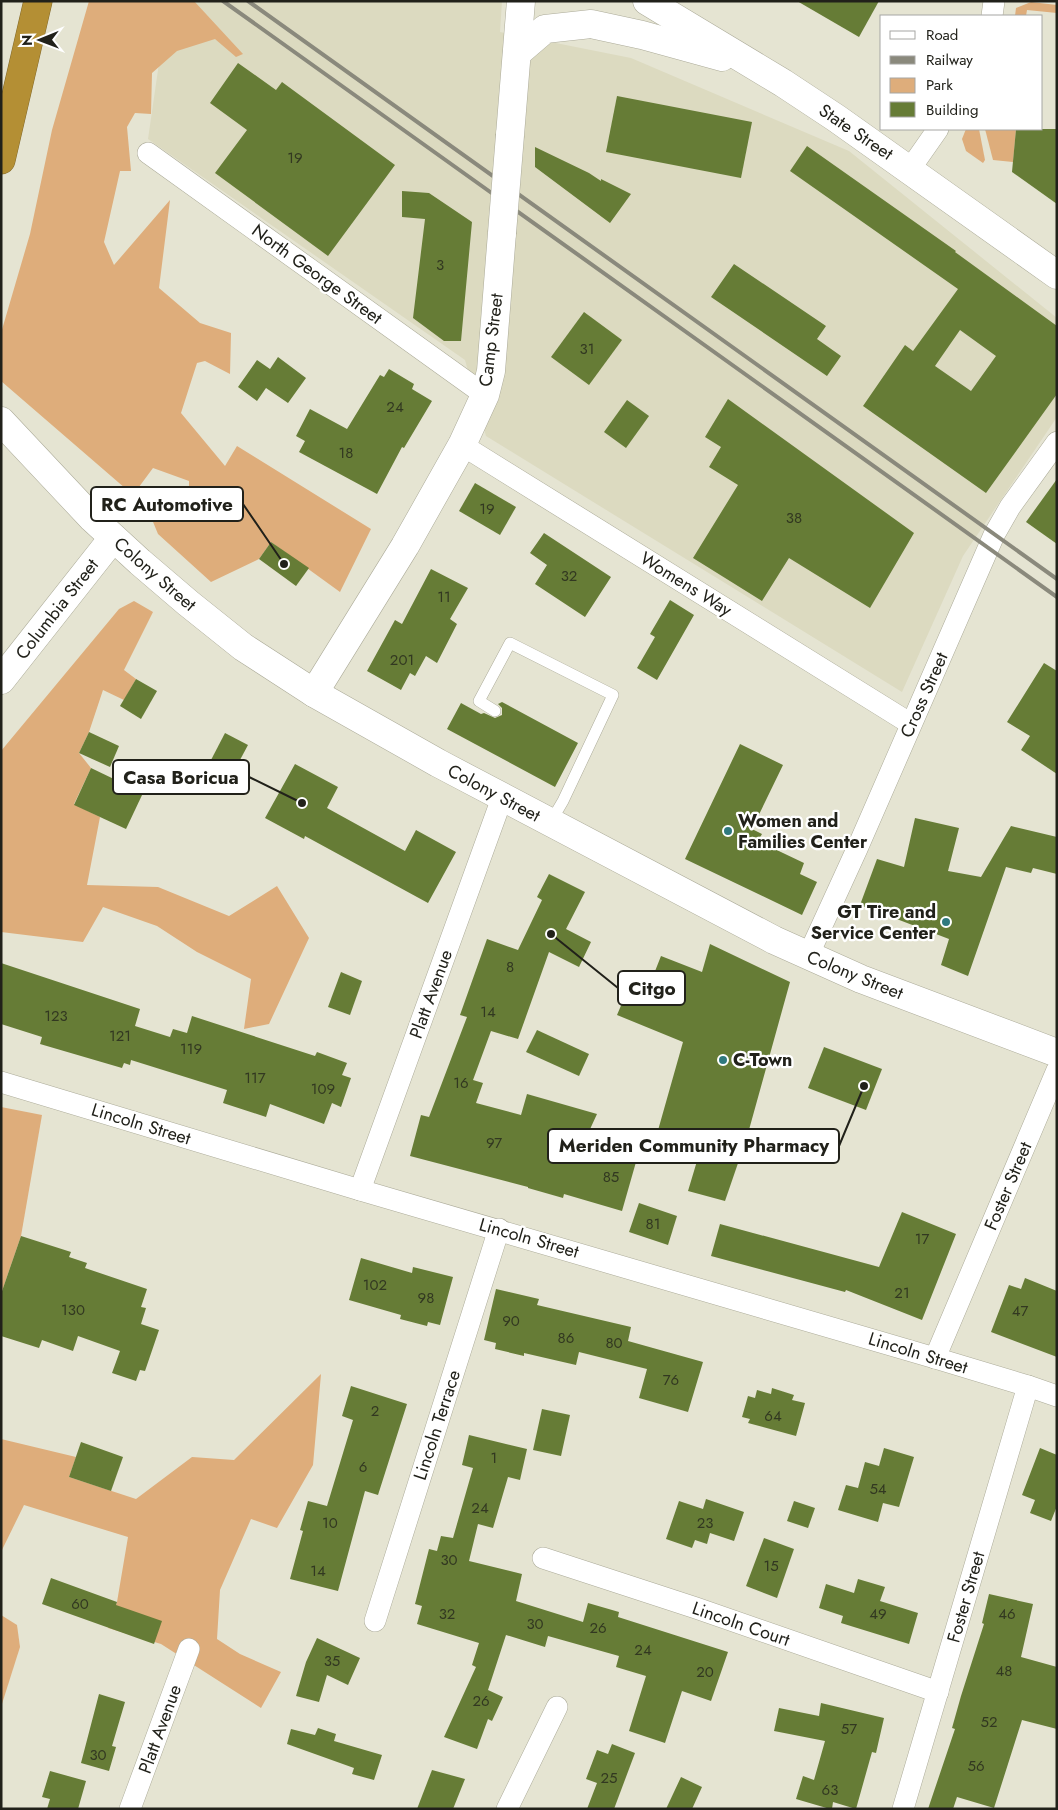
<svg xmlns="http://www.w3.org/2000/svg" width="1058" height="1810" font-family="Jost,sans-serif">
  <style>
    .built { fill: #dcdac0 }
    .green { fill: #dead7b }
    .building { fill: #667c36; fill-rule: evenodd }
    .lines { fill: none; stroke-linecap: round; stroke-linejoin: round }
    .lane-casing { stroke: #acab99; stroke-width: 12 }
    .street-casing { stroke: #acab99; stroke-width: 22 }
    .secondary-casing { stroke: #acab99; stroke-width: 29 }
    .highway-casing { stroke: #81682b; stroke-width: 29 }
    .lane { stroke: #fff; stroke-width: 11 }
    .street { stroke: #fff; stroke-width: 21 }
    .secondary { stroke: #fff; stroke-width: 28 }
    .highway { stroke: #b48f34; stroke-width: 28 }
    .rail { stroke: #8a897c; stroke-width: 4 }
    .secondary-bridge-casing { stroke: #acab99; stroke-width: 29; stroke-linecap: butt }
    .secondary-bridge { stroke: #fff; stroke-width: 28 }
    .poi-dot { fill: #2f797e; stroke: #fff; stroke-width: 2 }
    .labels { text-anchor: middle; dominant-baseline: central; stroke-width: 4.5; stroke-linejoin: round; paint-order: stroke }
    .number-label { font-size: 15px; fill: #323821 }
    .street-label { font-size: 18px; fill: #21211a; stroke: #fff }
    .poi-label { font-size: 18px; font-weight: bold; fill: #21211a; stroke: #fff; text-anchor: start }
    .leader { fill: none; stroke: #21211a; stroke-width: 2 }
    .callout-dot { fill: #21211a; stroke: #fff; stroke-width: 2 }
    .callout { fill: #fff; stroke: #21211a; stroke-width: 2 }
    .callout-label { font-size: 19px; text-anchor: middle; font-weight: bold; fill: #21211a }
  </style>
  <rect width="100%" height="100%" fill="#e5e4d2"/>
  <polygon class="built" points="168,1 502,1 500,32 631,58 849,151 1057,318 1057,417 963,556 902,692 486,436 465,360 148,139"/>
  <g class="green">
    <polygon points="89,1 194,1 243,54 236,57 215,39 177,51 152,73 151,114 135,113 127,127 131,171 120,171 104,242 114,265 170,200 159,288 200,323 231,333 230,374 205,361 197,363 181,413 225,466 237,446 371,529 340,592 271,542 259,559 211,582 158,534 151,517 189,505 189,481 153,468 133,495 1,381 1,333 30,234 52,130"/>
    <polygon points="1031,2 1057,5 1057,13 1027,10 1026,16 1015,16 1016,8"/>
    <polygon points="966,129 979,129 985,160 983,163 966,151 962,139"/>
    <polygon points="985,129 1016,129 1013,162 993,160"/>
    <polygon points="134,601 153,612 124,670 136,679 124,700 103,690 89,732 79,753 91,768 74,804 100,817 87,885 158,887 229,916 277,886 309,938 269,1024 244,1029 251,979 197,952 157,926 103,907 83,942 1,932 1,751 119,609"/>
    <polygon points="1,1107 42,1115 21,1236 1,1294"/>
    <polygon points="321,1374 313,1465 277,1528 251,1519 220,1590 217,1639 240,1654 281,1672 261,1708 161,1644 108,1628 117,1602 128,1537 24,1505 1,1552 1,1439 76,1457 69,1477 136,1499 192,1457 234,1460"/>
    <polygon points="1,1615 17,1625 20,1647 1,1707"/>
  </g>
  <g class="building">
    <polygon points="797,1 879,1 859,37"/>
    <polygon points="238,63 276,90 282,82 395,165 328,256 215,173 247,130 210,103"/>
    <polygon points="617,96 752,122 741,178 606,152"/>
    <polygon points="1016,129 1057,129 1057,204 1012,172"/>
    <path d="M807 146 956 251 955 252 1057 326V394L986 493 863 406 905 345 913 351 958 289 790 171ZM960 330 996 356 971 391 935 366Z"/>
    <polygon points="535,147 589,173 601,181 601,179 631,194 610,223 535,167"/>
    <polygon points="402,191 429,193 472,222 461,341 444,341 413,318 425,219 402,217"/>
    <polygon points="734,264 826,326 817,339 841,356 827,376 711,297"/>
    <polygon points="584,312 622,340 589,385 551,357"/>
    <polygon points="278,357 306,378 288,403 266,388 257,401 238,387 257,360 270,369"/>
    <polygon points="389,369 414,384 412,389 432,401 404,448 402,447 377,494 299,452 305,441 296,436 310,409 347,429 380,375 384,377"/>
    <polygon points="728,399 914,533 870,608 789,558 762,601 693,558 738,485 709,467 721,447 705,437"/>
    <polygon points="627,400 649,416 626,448 604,432"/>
    <polygon points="1057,479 1057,544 1026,522"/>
    <polygon points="475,483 516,507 500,535 459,511"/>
    <polygon points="544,533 611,577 585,617 535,584 547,565 530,553"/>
    <polygon points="271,542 309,568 296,586 259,559"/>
    <polygon points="431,569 468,588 450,619 457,624 437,663 426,656 415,676 410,673 401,690 367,671 395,620 402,624"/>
    <polygon points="670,600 694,615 657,680 637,668 655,637 650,634"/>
    <polygon points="1044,663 1057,671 1057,774 1021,750 1030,736 1007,722"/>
    <polygon points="136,679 157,691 141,719 120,706"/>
    <polygon points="502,702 578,743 555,787 447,729 461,703 481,714 484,713 495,718 502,715 502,708 498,704"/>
    <polygon points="89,732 119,746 110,767 79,753"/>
    <polygon points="225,733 248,745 233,773 211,760"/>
    <polygon points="740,744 783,765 752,829 762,834 758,841 804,863 800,874 817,882 802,915 685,859"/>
    <polygon points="295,764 338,787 327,808 405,851 416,830 456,852 428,903 305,836 304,839 265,818"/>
    <polygon points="91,768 143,793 126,829 74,805"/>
    <polygon points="915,818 959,828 948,871 981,877 1011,826 1057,837 1057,874 1033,868 1031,873 1006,867 968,976 941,965 949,939 860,905 877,859 904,867"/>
    <polygon points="549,874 585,892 566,929 591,942 579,967 549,952 518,1039 491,1031 473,1080 483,1083 476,1103 521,1115 527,1094 597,1114 585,1140 638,1155 622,1211 564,1194 563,1198 528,1188 528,1187 410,1156 421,1115 429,1117 467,1017 460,1015 487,939 518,950 542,900 537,897"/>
    <polygon points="710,944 790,982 747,1137 725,1201 688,1191 697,1161 653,1148 683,1042 617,1015 631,982 648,989 661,956 702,972"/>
    <polygon points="1,963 140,1009 135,1026 170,1037 173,1029 187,1033 192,1016 315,1056 317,1052 347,1063 342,1075 351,1078 341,1107 332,1103 324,1124 270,1104 266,1117 223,1103 227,1090 131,1060 130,1065 124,1063 122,1068 40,1044 42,1037 1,1024"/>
    <polygon points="341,972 362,981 350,1015 328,1007"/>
    <polygon points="537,1030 589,1054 579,1076 526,1052"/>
    <polygon points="824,1047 882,1069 866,1110 808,1088"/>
    <polygon points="639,1203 677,1216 668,1245 629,1232"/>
    <polygon points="902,1212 956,1234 922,1320 846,1290 845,1292 711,1256 720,1224 879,1267"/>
    <polygon points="21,1236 71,1252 69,1257 87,1263 85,1268 147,1289 141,1307 146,1308 141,1324 159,1330 145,1371 140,1370 136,1381 112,1373 120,1351 78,1336 73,1351 42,1340 39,1348 1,1336 1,1294"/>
    <polygon points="361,1258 412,1273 413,1267 453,1277 440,1325 428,1322 427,1326 400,1319 401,1315 349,1300"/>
    <polygon points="1025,1278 1057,1291 1057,1357 991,1332 1009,1285 1021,1289"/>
    <polygon points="496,1289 539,1299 537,1305 631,1327 628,1341 703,1362 688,1412 639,1398 647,1369 579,1352 576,1365 524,1353 524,1356 495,1349 496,1343 484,1340"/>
    <polygon points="351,1386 407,1404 378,1495 365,1491 338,1591 290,1579 303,1531 300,1530 308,1501 327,1506 353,1420 342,1416"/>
    <polygon points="772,1388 794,1395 792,1400 805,1403 796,1436 748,1423 750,1419 742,1417 748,1396 755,1398 757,1390 771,1394"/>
    <polygon points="542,1409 570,1415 561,1456 533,1450"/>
    <polygon points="469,1435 527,1449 520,1480 508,1477 493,1528 478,1524 469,1561 522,1574 516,1601 583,1622 588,1603 619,1612 618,1617 728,1652 711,1701 682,1691 665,1743 629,1731 646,1676 616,1667 619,1656 548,1636 545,1647 506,1635 488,1690 503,1697 492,1721 488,1719 477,1749 444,1737 476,1667 472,1665 479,1643 417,1624 422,1606 415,1604 429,1549 437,1551 441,1536 453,1538 473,1468 462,1465"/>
    <polygon points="81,1442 123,1457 111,1491 69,1477"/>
    <polygon points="884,1448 914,1457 899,1507 883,1503 878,1522 838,1510 846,1485 858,1488 865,1462 879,1466"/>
    <polygon points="1040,1448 1057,1455 1057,1506 1051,1521 1030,1513 1035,1500 1022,1495"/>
    <polygon points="706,1499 744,1512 734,1541 710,1533 707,1544 695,1540 692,1548 666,1539 679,1501 703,1509"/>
    <polygon points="794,1501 815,1508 808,1528 787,1521"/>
    <polygon points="764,1538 794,1549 777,1598 746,1586"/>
    <polygon points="51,1578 117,1602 116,1605 162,1621 154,1644 42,1604"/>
    <polygon points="858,1579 885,1587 880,1601 918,1613 909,1644 841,1623 843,1616 819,1608 826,1584 854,1593"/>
    <polygon points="989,1594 1033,1604 1021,1657 1057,1667 1057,1729 1022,1720 994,1808 957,1797 953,1809 928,1809 955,1729 952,1728 961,1696 984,1624 982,1623"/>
    <polygon points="317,1638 360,1658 348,1685 327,1675 319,1702 296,1696 306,1662"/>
    <polygon points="99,1694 125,1702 112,1746 116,1747 109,1771 81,1763"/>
    <polygon points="821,1703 884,1718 876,1753 872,1752 856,1809 833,1802 832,1809 830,1809 796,1799 803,1776 814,1780 825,1741 774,1731 779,1708 819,1716"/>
    <polygon points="318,1728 336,1734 334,1741 382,1755 374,1780 352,1774 354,1768 287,1744 291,1729 315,1735"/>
    <polygon points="612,1744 635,1753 614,1809 587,1809 597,1783 586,1779 597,1750 608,1754"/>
    <polygon points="432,1770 465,1779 453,1809 417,1809"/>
    <polygon points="50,1771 86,1781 78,1809 47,1809 50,1799 42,1797"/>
    <polygon points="681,1777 702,1787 692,1809 666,1809"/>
  </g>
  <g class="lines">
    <g class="lane-casing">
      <polyline id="lane" points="495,711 479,701 510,643 613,695 563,801 550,823"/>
    </g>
    <g class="street-casing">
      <g id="street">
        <polyline points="992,16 994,1"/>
        <polyline points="148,153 485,395"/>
        <polyline points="910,169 938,129"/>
        <polyline points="462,445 911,724"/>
        <polyline points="808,956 857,849 994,535 1010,507 1057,442"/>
        <polyline points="1,1082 360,1190 935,1358 1028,1386 1057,1396"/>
        <polyline points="360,1190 502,798"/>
        <polyline points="935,1358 1057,1070"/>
        <polyline points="543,1558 696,1608 938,1692"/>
        <polyline points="375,1621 499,1229"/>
        <polyline points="130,1809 189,1649"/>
        <polyline points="507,1809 557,1707"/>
        <polyline points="903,1809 1028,1386"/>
      </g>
    </g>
    <g class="secondary-casing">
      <g id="secondary">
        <polyline points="647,1 783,83 836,118 1057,275"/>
        <polyline points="517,53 545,29 591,24 642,35 722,57"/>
        <polyline points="510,135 521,1"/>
        <polyline points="1,421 92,518 140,562 188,603 243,647 314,693 438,763 774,940 861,979 1057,1053"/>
        <polyline points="1,680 113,538"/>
        <polyline points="314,693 405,546 462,445 485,395 491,371 502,233"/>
      </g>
    </g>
    <g class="highway-casing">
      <polyline id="highway" points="1,160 38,1"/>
    </g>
    <use href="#lane" class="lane"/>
    <use href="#street" class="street"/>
    <use href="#secondary" class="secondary"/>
    <use href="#highway" class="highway"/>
    <g class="rail">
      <polyline points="223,1 1057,597"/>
      <polyline points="248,1 1057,579"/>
    </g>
    <g class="secondary-bridge-casing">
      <polyline id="secondary-bridge" points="502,233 510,135"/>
    </g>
    <use href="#secondary-bridge" class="secondary-bridge"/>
  </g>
  <g class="poi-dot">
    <circle cx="728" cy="831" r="5"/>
    <circle cx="946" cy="922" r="5"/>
    <circle cx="723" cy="1060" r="5"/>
  </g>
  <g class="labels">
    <g class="number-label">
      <text x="295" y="158">19</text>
      <text x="440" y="265">3</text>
      <text x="587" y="349">31</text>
      <text x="395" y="407">24</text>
      <text x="346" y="453">18</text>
      <text x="487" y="509">19</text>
      <text x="794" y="518">38</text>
      <text x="569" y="576">32</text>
      <text x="444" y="597">11</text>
      <text x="402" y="660">201</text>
      <text x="510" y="967">8</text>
      <text x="488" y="1012">14</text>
      <text x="56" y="1016">123</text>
      <text x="120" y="1036">121</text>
      <text x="191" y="1049">119</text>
      <text x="255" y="1078">117</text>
      <text x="461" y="1083">16</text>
      <text x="323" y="1089">109</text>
      <text x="494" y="1143">97</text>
      <text x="611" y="1177">85</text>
      <text x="653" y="1224">81</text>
      <text x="922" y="1239">17</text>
      <text x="375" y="1285">102</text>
      <text x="902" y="1293">21</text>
      <text x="426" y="1298">98</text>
      <text x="73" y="1310">130</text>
      <text x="1020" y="1311">47</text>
      <text x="511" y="1321">90</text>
      <text x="566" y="1338">86</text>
      <text x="614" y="1343">80</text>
      <text x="671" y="1380">76</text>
      <text x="375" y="1411">2</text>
      <text x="773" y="1416">64</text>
      <text x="494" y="1458">1</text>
      <text x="363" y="1467">6</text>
      <text x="878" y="1489">54</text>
      <text x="480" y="1508">24</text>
      <text x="330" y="1523">10</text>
      <text x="705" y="1523">23</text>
      <text x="449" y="1560">30</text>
      <text x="771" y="1566">15</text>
      <text x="318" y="1571">14</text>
      <text x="80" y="1604">60</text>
      <text x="447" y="1614">32</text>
      <text x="878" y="1614">49</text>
      <text x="1007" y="1614">46</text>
      <text x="535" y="1624">30</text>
      <text x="598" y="1628">26</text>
      <text x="643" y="1650">24</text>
      <text x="332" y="1661">35</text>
      <text x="1004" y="1671">48</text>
      <text x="705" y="1672">20</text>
      <text x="481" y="1701">26</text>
      <text x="989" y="1722">52</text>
      <text x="849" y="1729">57</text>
      <text x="98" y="1755">30</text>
      <text x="976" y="1766">56</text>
      <text x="609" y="1778">25</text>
      <text x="830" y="1790">63</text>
    </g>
    <g class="street-label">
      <text transform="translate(856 132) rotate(34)">State Street</text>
      <text transform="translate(317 274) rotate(36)">North George Street</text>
      <text transform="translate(491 340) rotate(-83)">Camp Street</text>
      <text transform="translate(155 574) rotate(41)">Colony Street</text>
      <text transform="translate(686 584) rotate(32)">Womens Way</text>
      <text transform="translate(57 609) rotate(-52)">Columbia Street</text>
      <text transform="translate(924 695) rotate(-66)">Cross Street</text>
      <text transform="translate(494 793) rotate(28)">Colony Street</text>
      <text transform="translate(855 975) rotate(22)">Colony Street</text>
      <text transform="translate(431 994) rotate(-70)">Platt Avenue</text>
      <text transform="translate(141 1124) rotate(17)">Lincoln Street</text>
      <text transform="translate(1008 1186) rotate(-67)">Foster Street</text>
      <text transform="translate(529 1238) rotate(16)">Lincoln Street</text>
      <text transform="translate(918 1353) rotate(17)">Lincoln Street</text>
      <text transform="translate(437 1425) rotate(-72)">Lincoln Terrace</text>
      <text transform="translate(966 1597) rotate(-74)">Foster Street</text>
      <text transform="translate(741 1624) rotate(19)">Lincoln Court</text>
      <text transform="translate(160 1729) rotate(-70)">Platt Avenue</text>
    </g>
    <g class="poi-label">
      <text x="738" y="821">Women and<tspan x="738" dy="21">Families Center</tspan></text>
      <text x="936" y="912" text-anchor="end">GT Tire and<tspan x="936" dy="21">Service Center</tspan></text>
      <text x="733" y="1060">C-Town</text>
    </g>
  </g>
  <path class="leader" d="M284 564L243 504M302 803L249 777M551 934L618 988M864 1086L839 1146"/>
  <g class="callout-dot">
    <circle cx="284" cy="564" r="5"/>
    <circle cx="302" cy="803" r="5"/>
    <circle cx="551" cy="934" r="5"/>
    <circle cx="864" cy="1086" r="5"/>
  </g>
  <g class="callout">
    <rect x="91" y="487" width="152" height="34" rx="5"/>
    <rect x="113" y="760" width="136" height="34" rx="5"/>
    <rect x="618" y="971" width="67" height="34" rx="5"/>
    <rect x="548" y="1129" width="291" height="34" rx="5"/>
  </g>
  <g class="callout-label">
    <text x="167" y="511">RC Automotive</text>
    <text x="181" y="784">Casa Boricua</text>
    <text x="652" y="995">Citgo</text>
    <text x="694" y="1152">Meriden Community Pharmacy</text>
  </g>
  <rect width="1058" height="1810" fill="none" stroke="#21211a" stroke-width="5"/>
  <rect x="880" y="15" width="162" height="115" fill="#ffffff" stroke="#a6a6a3"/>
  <rect x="890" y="31" width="25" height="8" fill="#ffffff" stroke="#a6a6a3"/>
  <text x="926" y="40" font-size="15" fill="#21211a">Road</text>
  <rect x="890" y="56" width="25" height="8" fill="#8a897c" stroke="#a6a6a3"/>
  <text x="926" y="65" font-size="15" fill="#21211a">Railway</text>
  <rect x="890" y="78" width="25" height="15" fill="#dead7b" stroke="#a6a6a3"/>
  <text x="926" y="90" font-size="15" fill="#21211a">Park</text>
  <rect x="890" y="102" width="25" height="15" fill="#667c36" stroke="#a6a6a3"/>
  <text x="926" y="115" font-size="15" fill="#21211a">Building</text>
  <g transform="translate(40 40) rotate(269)" stroke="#ffffff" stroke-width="4" paint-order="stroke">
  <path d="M0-4L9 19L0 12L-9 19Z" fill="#21211a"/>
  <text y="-8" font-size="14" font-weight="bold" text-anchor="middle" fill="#21211a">N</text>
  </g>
</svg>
